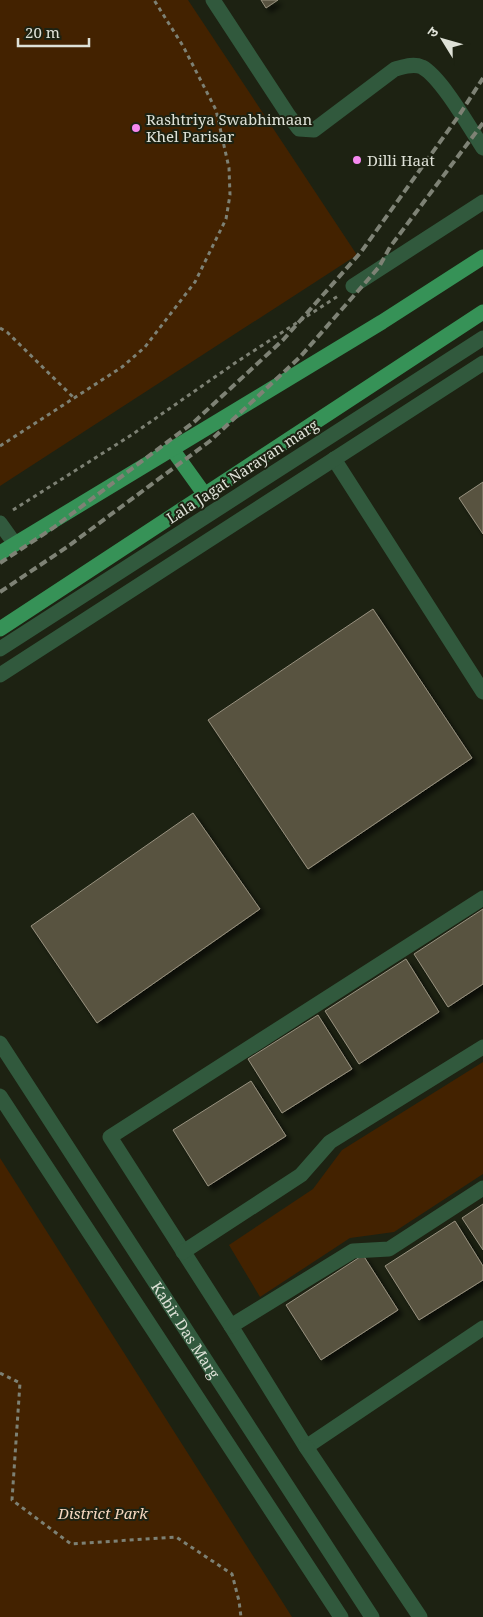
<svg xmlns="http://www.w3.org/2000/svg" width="483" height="1617" font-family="'Noto Serif','Noto Sans Devanagari',serif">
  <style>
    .green { fill: #432200 }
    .building { fill: #585241; stroke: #98927f; filter: url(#shadow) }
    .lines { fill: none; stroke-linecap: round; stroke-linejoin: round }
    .path { stroke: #7d8174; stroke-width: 3; stroke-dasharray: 4 4; stroke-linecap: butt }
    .minor { stroke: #31593d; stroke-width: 15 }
    .major { stroke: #369257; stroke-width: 15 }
    .rail { stroke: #7e8275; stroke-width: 4; stroke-dasharray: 8 4; stroke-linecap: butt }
    .poi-dot { fill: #f589ef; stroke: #1d2212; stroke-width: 2 }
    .labels { text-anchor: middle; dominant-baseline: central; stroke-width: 4; stroke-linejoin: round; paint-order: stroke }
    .poi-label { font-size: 15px; fill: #dee1d7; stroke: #1d2212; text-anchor: start }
    .street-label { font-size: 15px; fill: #dee1d7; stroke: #1d2212 }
    .park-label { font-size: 15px; font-style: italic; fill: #f6d8c0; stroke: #1d2212 }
  </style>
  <defs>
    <filter id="shadow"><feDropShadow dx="4.5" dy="4.5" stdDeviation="2.5" flood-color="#0009"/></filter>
  </defs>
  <rect width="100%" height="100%" fill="#1d2212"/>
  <g class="green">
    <polygon points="0,0 188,0 357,255 0,486"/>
    <polygon points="483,1062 483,1174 394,1232 350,1238 260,1297 229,1245 313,1189 342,1150"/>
    <polygon points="0,1158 292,1617 0,1617"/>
  </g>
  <g class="building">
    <polygon points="261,0 278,0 266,8"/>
    <polygon points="483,482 483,534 459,498"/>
    <polygon points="373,609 472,758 308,869 208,720"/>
    <polygon points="193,813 260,909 97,1023 31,926"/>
    <polygon points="483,909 483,984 448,1007 414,954"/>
    <polygon points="406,959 439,1012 359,1064 325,1011"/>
    <polygon points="318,1015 352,1069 282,1113 248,1059"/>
    <polygon points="251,1081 286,1136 208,1186 173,1130"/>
    <polygon points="483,1204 483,1250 462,1218"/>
    <polygon points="455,1221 483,1266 483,1280 419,1320 385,1266"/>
    <polygon points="363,1255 398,1310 321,1360 286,1305"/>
  </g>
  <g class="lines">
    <g class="path">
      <polyline points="0,328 7,332 73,397"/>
      <polyline points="0,446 122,367 145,347 195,282 226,219 230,195 229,168 216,110 183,46 154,0"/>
      <polyline points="13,510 133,434 235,363 338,296"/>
      <polyline points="0,1373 20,1383 12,1500 71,1544 176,1537 232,1574 239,1601 241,1617"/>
    </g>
    <g class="minor">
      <path d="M213 0 289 116 299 129 314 130 395 69C403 67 413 63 422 67 441 77 470 128 483 148"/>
      <polyline points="353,286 483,202"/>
      <polyline points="334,459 483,692"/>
      <polyline points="0,523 15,544"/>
      <polyline points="0,649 483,338"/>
      <polyline points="0,675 483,363"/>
      <polyline points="483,898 110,1137 231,1326 306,1447 483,1328"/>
      <path id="s1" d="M0 1043 372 1617"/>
      <polyline points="0,1096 341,1617"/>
      <polyline points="183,1252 301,1175 330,1142 483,1047"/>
      <polyline points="231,1326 353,1251 389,1249 483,1188"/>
      <polyline points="306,1447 420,1617"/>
    </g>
    <g class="major">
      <polyline points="172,449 205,495"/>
      <polyline points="0,553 382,322 483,257"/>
      <polyline points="0,629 483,312"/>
    </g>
    <g class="rail">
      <polyline points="0,563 53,528 194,422 283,340 361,252 460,114 483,78"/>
      <polyline points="0,592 67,547 210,441 300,357 379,267 390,247 483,123"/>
    </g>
  </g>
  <g class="poi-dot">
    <circle cx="136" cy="128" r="5"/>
    <circle cx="357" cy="160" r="5"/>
  </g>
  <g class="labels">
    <g class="poi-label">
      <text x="146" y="119">Rashtriya Swabhimaan<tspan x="146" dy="17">Khel Parisar</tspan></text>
      <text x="367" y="160">Dilli Haat</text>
    </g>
    <g class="street-label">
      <text transform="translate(242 471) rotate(-33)">Lala Jagat Narayan marg</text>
      <text stroke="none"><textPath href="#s1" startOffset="342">Kabir Das Marg</textPath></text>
    </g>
    <g class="park-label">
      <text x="103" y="1513">District Park</text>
    </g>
  </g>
  <g transform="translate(443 40) rotate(307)" stroke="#1d2212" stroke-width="4" paint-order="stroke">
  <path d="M0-4L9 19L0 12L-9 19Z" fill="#dee1d7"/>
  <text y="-8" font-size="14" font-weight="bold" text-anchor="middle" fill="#dee1d7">उ</text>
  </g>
  <path d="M18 38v8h71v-8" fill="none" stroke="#dee1d7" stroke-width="2.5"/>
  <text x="25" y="38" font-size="15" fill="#dee1d7" stroke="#1d2212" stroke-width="4" paint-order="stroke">20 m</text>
</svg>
